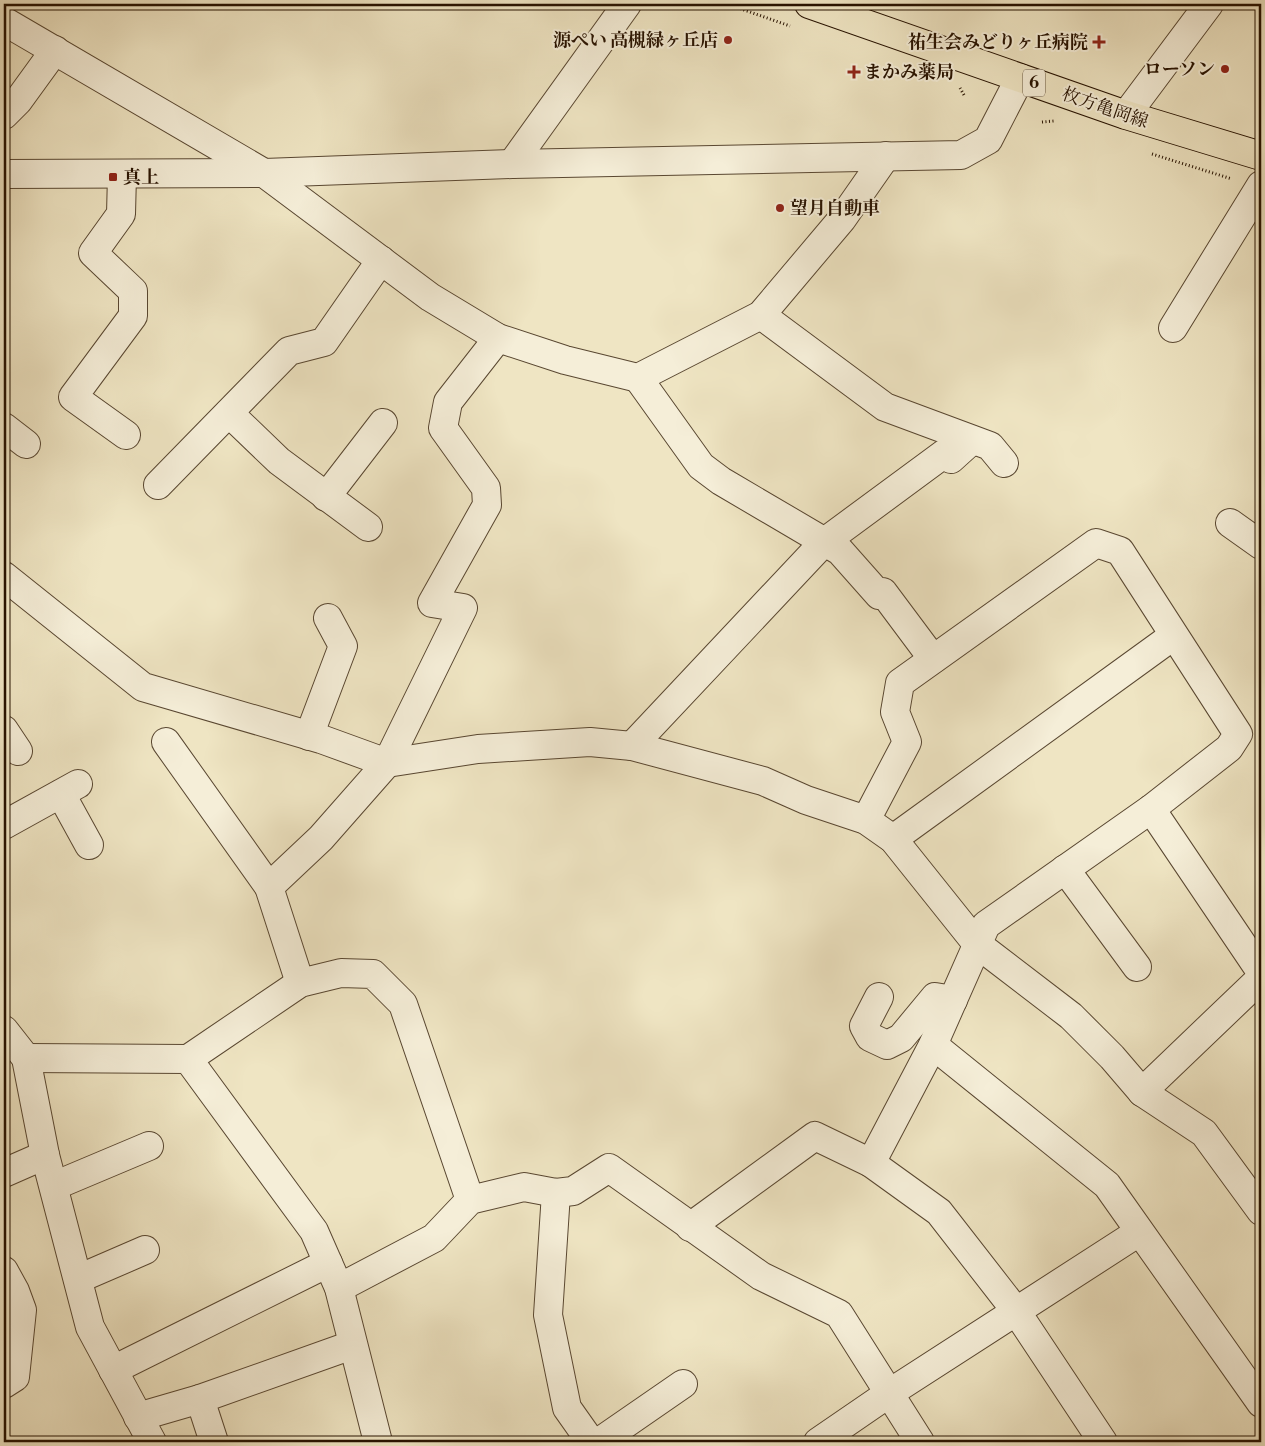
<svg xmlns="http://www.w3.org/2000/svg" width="1265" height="1446" font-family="'Libre Bodoni','Noto Serif JP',serif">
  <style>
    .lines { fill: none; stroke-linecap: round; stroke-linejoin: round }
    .minor-casing { stroke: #594731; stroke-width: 30 }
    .major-casing { stroke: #271200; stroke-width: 30 }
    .path { stroke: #271200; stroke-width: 3; stroke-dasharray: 1 2.5; stroke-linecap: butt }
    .minor { stroke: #f5eed8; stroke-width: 28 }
    .major { stroke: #efe5c3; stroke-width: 28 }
    .poi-dot { fill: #8f2418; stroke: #f5eed8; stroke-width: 2 }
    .labels { text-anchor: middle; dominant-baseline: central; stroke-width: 4; stroke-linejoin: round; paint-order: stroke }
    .shield { fill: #f5eed8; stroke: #655441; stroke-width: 1 }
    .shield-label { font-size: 16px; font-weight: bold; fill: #271200 }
    .poi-label { font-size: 18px; font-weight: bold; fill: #271200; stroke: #f5eed8; text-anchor: end }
    .street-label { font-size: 18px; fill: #271200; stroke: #f5eed8 }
  </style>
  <rect width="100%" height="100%" fill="#efe5c3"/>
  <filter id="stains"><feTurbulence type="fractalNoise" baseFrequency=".004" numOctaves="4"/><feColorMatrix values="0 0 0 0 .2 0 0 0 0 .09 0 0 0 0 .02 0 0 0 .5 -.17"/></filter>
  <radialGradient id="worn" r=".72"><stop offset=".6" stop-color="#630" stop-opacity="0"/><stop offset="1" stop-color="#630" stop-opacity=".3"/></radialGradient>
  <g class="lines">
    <g class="minor-casing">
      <g id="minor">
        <polyline points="4,21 264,173 430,297 498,338 565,360 638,378 761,315 842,219 886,156"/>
        <polyline points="4,115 18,101 55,50"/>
        <polyline points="1126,115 1209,4"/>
        <polyline points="512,164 627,4"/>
        <polyline points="4,174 264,173 512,164 961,155 988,140 1020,78"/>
        <polyline points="122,175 121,214 93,253 133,291 133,316 73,397 126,435"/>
        <polyline points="761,315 885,407 990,446 1004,463"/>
        <polyline points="1173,328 1261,185"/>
        <polyline points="638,378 701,466 721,481 840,551 879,595 883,592 933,659"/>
        <polyline points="229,413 279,461 368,527"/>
        <polyline points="4,427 26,444"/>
        <polyline points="158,485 289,351 324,342 381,260"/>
        <polyline points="326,497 383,423"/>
        <polyline points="1230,523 1261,545"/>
        <polyline points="4,576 143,687 321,739 387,763 478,749 590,742 632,746 763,781 806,800 866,820 893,839 977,944 1071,1016 1112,1057 1142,1092 1204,1133 1261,1211"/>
        <polyline points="4,730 18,751"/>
        <polyline points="309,736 343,646 328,618"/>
        <polyline points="166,742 269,887 300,983"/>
        <polyline points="632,746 823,543 945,453 951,459 972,440"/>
        <polyline points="61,794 89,845"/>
        <polyline points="1151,809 1261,972"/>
        <polyline points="866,820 907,742 895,712 900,683 1096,543 1120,551 1238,734 1229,748 1151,809 986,925 933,1045 871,1163 939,1212 1016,1311 1103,1442"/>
        <polyline points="4,825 78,784"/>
        <polyline points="893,839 1173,636"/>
        <polyline points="1065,869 1137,967"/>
        <polyline points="269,887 321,838 387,763 463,608 432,603 487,505 486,488 443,428 448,402 498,338"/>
        <polyline points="879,997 864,1026 870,1037 887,1045 901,1038 935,997 953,1000"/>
        <polyline points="4,1030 26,1058 45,1155 90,1327 152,1442"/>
        <polyline points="933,1045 1107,1185 1261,1403"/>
        <polyline points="26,1058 188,1059 314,1231 339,1288 378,1442"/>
        <polyline points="188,1059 300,983 341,973 373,974 403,1004 470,1200"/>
        <polyline points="1142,1092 1261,978"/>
        <polyline points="4,1173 45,1155"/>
        <polyline points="54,1186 149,1146"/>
        <polyline points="556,1193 548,1315 567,1408 591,1442"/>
        <polyline points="690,1227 815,1136 871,1163"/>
        <polyline points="4,1271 15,1291 22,1310 15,1377 4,1384"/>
        <polyline points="78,1279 145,1250"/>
        <polyline points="339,1288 434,1238 470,1200 524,1187 556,1193 573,1191 609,1168 761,1276 839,1314 920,1442"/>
        <polyline points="113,1370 328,1263"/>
        <polyline points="138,1417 200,1399"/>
        <polyline points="214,1442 200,1399 352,1345"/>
        <polyline points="599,1442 683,1384"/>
        <polyline points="818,1442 888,1394 1139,1232"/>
      </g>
    </g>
    <g class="major-casing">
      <polyline id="major" points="809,4 1126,115 1261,156"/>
    </g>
    <g class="path">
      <polyline points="727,4 790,26"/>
      <polyline points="960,88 964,95"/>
      <polyline points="1042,122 1054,121"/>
      <polyline points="1152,154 1232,179"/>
    </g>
    <use href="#minor" class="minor"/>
    <use href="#major" class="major"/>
  </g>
  <g class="poi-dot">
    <circle cx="728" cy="40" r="5"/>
    <path d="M1096.5 34.5h5v5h5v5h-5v5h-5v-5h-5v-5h5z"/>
    <circle cx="1225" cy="69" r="5"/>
    <path d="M851.5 64.5h5v5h5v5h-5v5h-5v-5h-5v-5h5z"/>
    <rect x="108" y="172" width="10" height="10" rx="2.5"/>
    <circle cx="780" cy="208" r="5"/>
  </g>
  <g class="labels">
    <rect class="shield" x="1023" y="69.5" width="22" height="27" rx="4"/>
    <g class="shield-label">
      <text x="1034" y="83">6</text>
    </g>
    <g class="poi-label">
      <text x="718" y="40">源ぺい 高槻緑ヶ丘店</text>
      <text x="1088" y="42">祐生会みどりヶ丘病院</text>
      <text x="1215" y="69">ローソン</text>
      <text x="864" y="72" text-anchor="start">まかみ薬局</text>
      <text x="123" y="177" text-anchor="start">真上</text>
      <text x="790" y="208" text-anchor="start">望月自動車</text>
    </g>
    <g class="street-label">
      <text transform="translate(1105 108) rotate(19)">枚方亀岡線</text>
    </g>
  </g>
  <rect width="1265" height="1446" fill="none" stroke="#efe5c3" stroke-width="20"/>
  <rect x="5" y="5" width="1255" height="1436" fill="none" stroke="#271200" stroke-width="2.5"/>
  <rect x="10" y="10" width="1245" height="1426" fill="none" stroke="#271200"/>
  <rect width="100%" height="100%" filter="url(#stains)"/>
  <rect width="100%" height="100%" fill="url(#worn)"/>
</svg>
